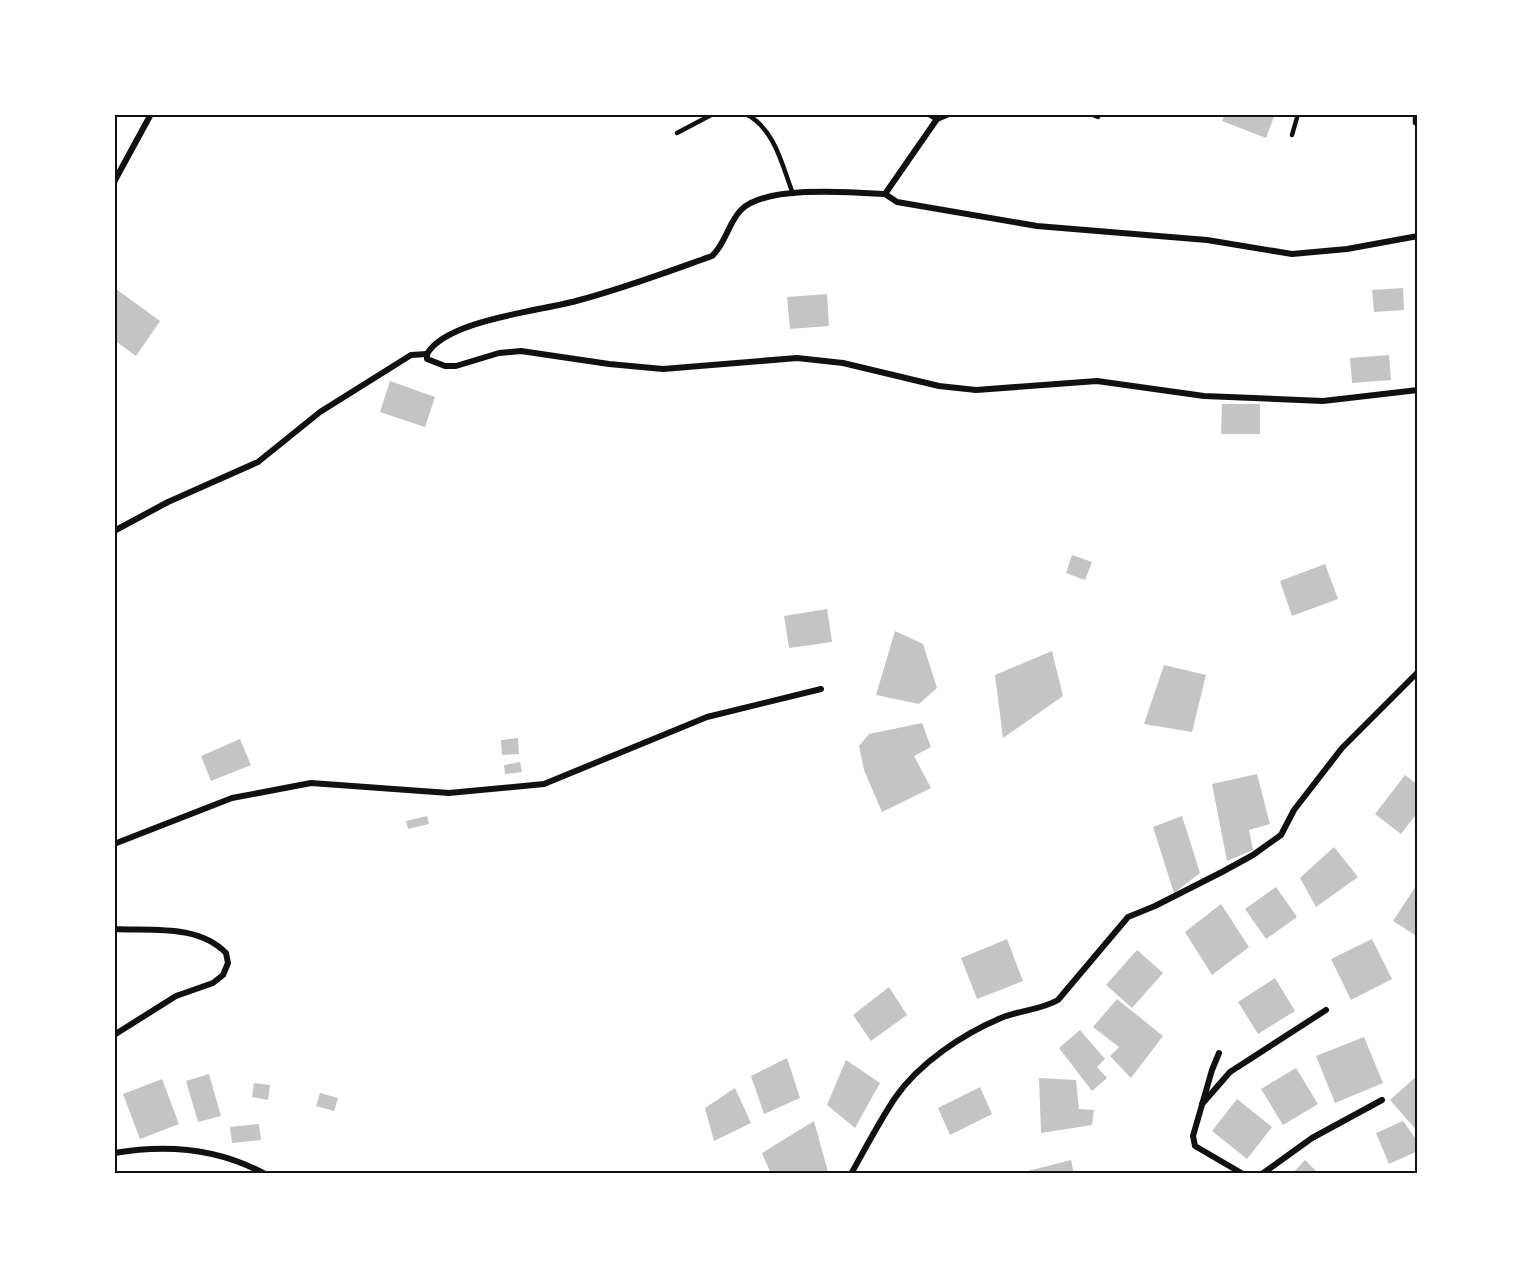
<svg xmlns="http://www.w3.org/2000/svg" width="1532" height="1288" font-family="Jost,sans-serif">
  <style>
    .building { fill: #c4c4c4 }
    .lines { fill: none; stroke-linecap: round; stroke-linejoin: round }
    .service { stroke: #111; stroke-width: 4.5 }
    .minor { stroke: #111; stroke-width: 6 }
    .neatline { fill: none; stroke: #111; stroke-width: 2 }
  </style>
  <rect width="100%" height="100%" fill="#fff"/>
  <g class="building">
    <polygon points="1225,114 1275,114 1266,138 1222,121"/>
    <polygon points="1403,288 1404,310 1374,312 1372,290"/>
    <polygon points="116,289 160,321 136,356 114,340"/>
    <polygon points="827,294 829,326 790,329 787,297"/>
    <polygon points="1389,355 1391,380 1352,383 1350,358"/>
    <polygon points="390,381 435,397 425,427 380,412"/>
    <polygon points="1222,404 1260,404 1260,434 1221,434"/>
    <polygon points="1072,555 1092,562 1085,580 1066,573"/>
    <polygon points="1325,564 1338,599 1292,616 1280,581"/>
    <polygon points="827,609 832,642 789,648 784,616"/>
    <polygon points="895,631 923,644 937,688 919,704 876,695"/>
    <polygon points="1052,651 1063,696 1003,738 995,675"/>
    <polygon points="1164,665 1206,675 1192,732 1144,724"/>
    <polygon points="922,723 931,747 914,756 931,788 882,812 864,770 859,746 869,734"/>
    <polygon points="518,738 519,754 502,755 501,740"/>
    <polygon points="240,739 251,765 211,781 201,756"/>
    <polygon points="520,762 522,772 505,774 504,765"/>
    <polygon points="1257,774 1270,824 1249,830 1253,850 1227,861 1212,784"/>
    <polygon points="1405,775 1418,785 1418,812 1401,834 1375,814"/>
    <polygon points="427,816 429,824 408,829 406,821"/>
    <polygon points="1182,816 1200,873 1174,893 1153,827"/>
    <polygon points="1334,847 1358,877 1316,907 1300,878"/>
    <polygon points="1418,883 1418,937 1393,921"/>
    <polygon points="1276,887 1297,917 1266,939 1245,909"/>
    <polygon points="1221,904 1249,947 1212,975 1185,932"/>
    <polygon points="1007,939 1023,981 977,999 961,958"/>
    <polygon points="1372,939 1392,979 1351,1000 1331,959"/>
    <polygon points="1137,950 1163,973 1132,1008 1106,985"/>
    <polygon points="1275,978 1295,1011 1258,1034 1238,1002"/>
    <polygon points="889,987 907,1015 871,1041 853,1015"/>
    <polygon points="1117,999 1163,1036 1131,1078 1110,1056 1119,1047 1093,1027"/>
    <polygon points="1080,1030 1105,1059 1097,1067 1107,1078 1092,1091 1059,1048"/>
    <polygon points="1364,1037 1383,1083 1335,1103 1316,1056"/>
    <polygon points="787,1058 800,1098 764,1114 751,1076"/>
    <polygon points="846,1060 880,1083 855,1128 827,1105"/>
    <polygon points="1296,1068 1318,1104 1283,1125 1261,1089"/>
    <polygon points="209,1074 221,1116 198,1122 186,1081"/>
    <polygon points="1418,1075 1418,1132 1390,1100"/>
    <polygon points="1039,1078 1076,1080 1079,1109 1094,1110 1092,1125 1041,1133"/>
    <polygon points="162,1079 179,1124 140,1139 123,1094"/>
    <polygon points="254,1083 270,1085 268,1100 252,1097"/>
    <polygon points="980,1087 992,1114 950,1135 938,1108"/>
    <polygon points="735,1088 751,1123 714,1141 705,1108"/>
    <polygon points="320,1093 338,1098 334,1111 316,1106"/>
    <polygon points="1237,1099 1272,1127 1247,1159 1212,1131"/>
    <polygon points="814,1121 828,1172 825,1174 771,1174 762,1153"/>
    <polygon points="1403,1121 1418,1142 1418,1151 1389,1164 1376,1133"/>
    <polygon points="259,1124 261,1140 232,1143 230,1127"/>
    <polygon points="1071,1160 1074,1174 1025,1174 1024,1172"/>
    <polygon points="1305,1160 1319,1174 1292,1174"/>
  </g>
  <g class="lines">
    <g class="service">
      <path d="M746 114C775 129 782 165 793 194"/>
      <polyline points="1090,114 1098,117"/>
      <polyline points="1415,123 1415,114"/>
      <polyline points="677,133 713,114"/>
      <polyline points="1292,135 1298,114"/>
    </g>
    <g class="minor">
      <polyline points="929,114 937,119"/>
      <polyline points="114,182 151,114"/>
      <polyline points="885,194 897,202 1037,226 1207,240 1292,254 1347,249 1418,236"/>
      <polyline points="885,194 937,119 949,114"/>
      <polyline points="427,354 427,359 445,366 456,366 499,353 521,351 609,364 663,369 797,358 843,363 939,386 976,390 1097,381 1204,396 1323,401 1418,390"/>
      <path d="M427 354C446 320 540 311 576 301 622 289 667 272 712 256 726 243 728 223 741 210 765 185 852 192 885 194"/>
      <polyline points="114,531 168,502 258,462 320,412 411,355 427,354"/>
      <polyline points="114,844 232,798 311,783 449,793 544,784 707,717 821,689"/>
      <path d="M114 929C151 931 198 924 226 953L228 963 223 975 213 983 176 996 114 1035"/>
      <polyline points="1219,1053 1212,1070 1193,1136 1195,1146 1243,1174"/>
      <polyline points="1202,1104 1230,1072 1326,1010"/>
      <path d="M114 1153C166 1144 218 1148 265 1174"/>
      <path d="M851 1174C865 1149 879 1122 895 1098 919 1063 963 1034 1001 1018 1020 1010 1041 1010 1058 1000L1128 917 1155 906 1222 872 1253 855 1281 835 1294 810 1342 748 1418 672"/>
      <polyline points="1262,1174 1312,1138 1382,1100"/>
    </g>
  </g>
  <rect width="1532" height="1288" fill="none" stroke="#ffffff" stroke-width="231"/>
  <rect x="116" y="116" width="1300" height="1056" class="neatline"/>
</svg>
